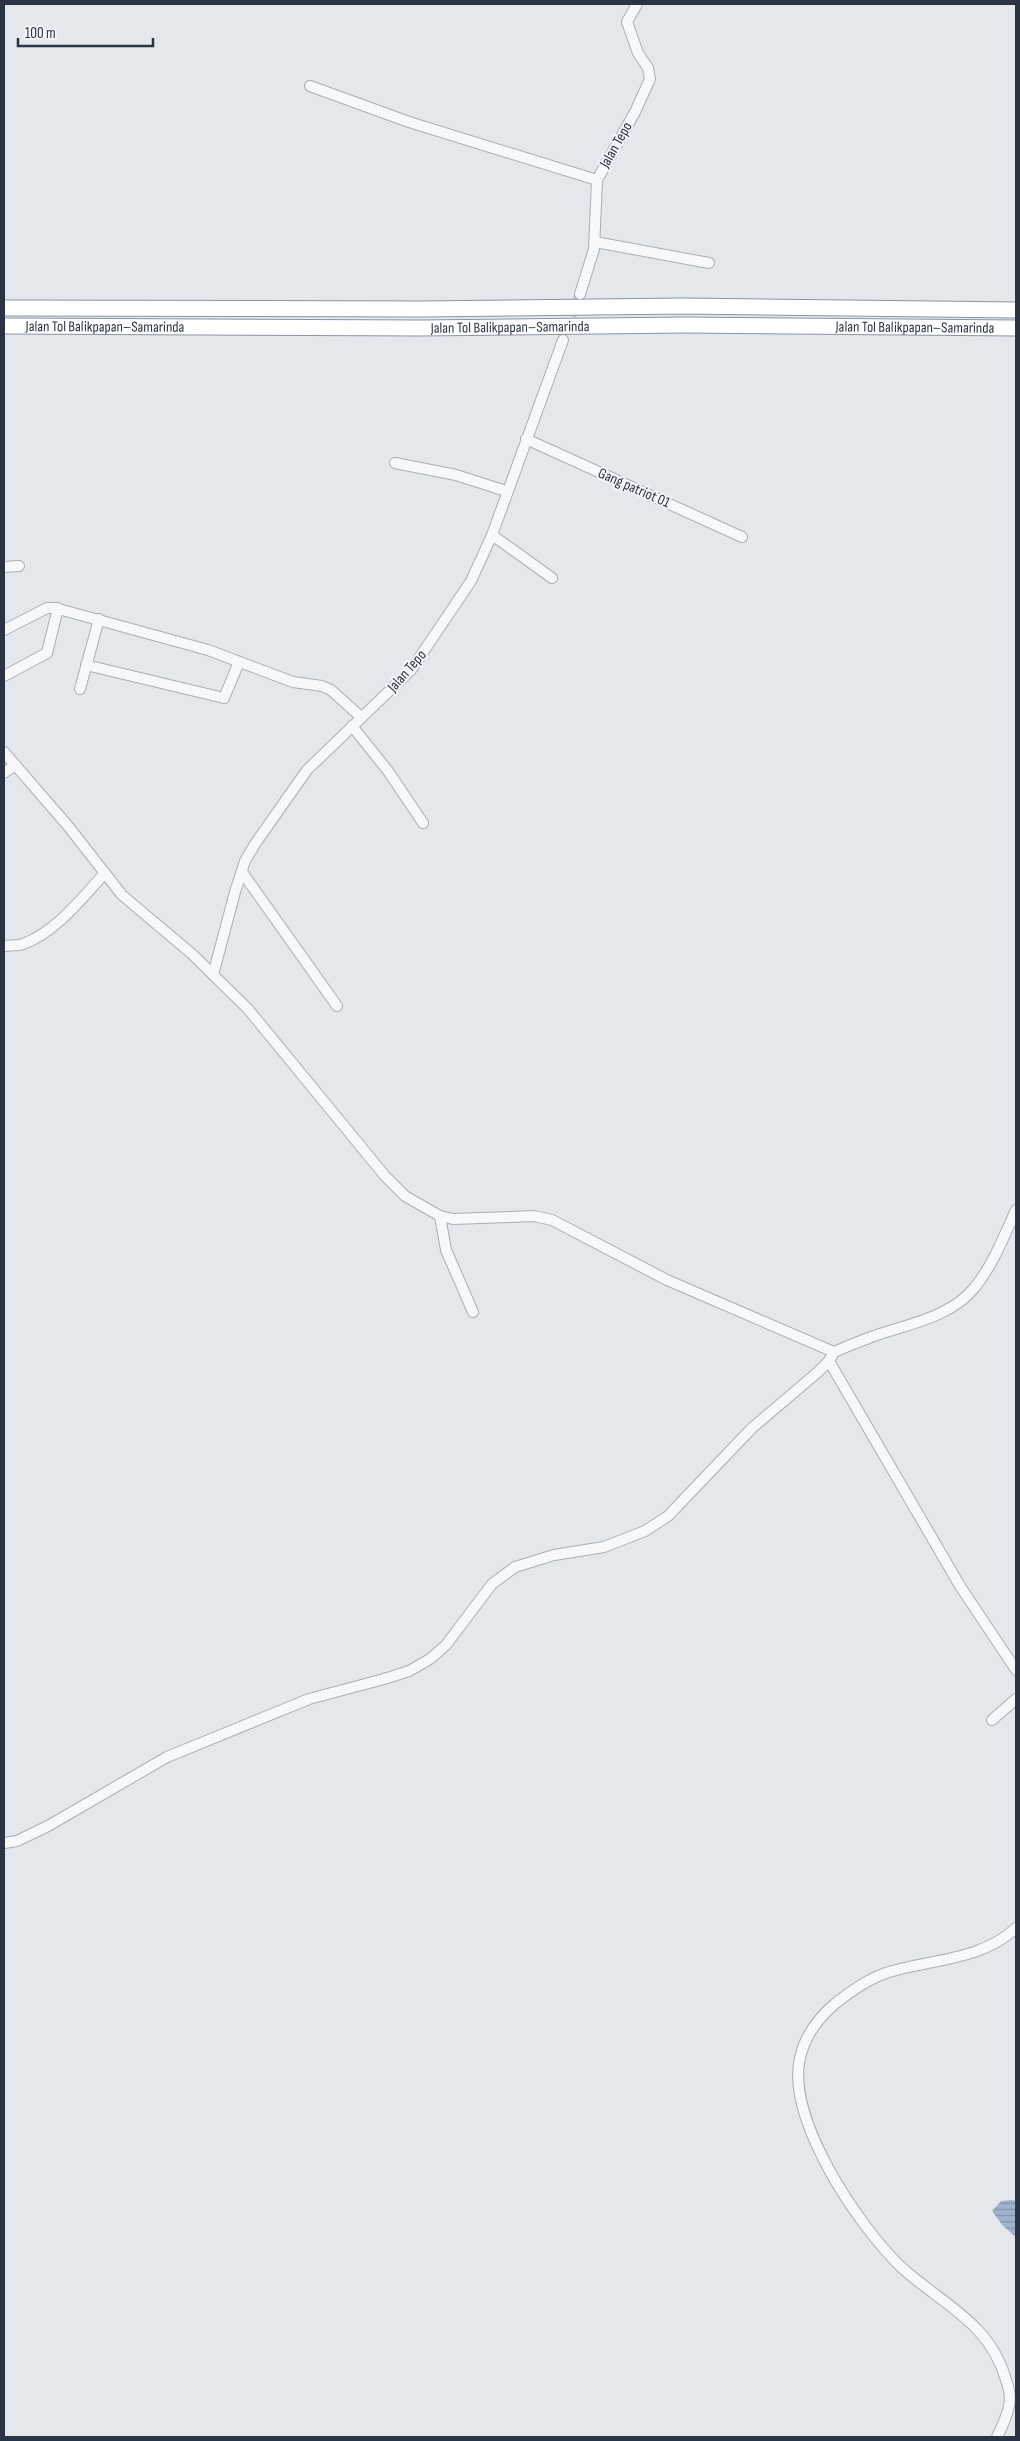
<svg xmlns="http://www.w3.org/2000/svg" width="1020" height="2441" font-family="'Sofia Sans Condensed',sans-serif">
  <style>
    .water { fill: url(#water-rules) }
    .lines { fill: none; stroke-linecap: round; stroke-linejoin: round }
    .minor-tunnel { stroke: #bfc3cb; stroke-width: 10; stroke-dasharray: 10 5; stroke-linecap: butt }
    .minor-casing { stroke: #a9aeb7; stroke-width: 12 }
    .highway-casing { stroke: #8b94a3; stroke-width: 17 }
    .minor { stroke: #f7f8fa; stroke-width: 10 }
    .highway { stroke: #fff; stroke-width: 15 }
    .labels { text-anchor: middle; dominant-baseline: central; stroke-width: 4; stroke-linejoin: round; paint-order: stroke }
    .street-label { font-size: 15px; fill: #2b3445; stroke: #f4f6f9 }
  </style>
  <defs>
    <pattern id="water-rules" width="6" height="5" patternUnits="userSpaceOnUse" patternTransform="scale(1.25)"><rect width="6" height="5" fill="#9fb4cc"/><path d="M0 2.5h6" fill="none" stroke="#8293a7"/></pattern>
  </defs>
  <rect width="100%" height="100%" fill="#e4e7ec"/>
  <polygon class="water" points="1012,2200 1016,2201 1016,2237 1003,2226 992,2211 1001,2201"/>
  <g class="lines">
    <polyline class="minor-tunnel" points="566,330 580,294"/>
    <g class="minor-casing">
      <g id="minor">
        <polyline points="310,86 409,122 597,180"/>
        <polyline points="595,242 709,263"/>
        <polyline points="580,294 594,249 597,180 635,112 650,79 648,68 638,53 627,22 637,4"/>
        <polyline points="526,439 742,537"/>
        <polyline points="395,463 456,475 506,491"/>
        <polyline points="492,535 552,578"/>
        <polyline points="4,567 19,566"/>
        <polyline points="4,630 47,608 55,608 208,650 293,682 322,686 331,690 361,717"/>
        <polyline points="86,665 224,698 239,662"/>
        <polyline points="4,676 47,653 58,608"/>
        <polyline points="80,689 99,619"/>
        <polyline points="352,726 388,771 423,823"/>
        <polyline points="4,752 68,826 122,895 192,954 248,1009 385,1176 405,1196 440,1216 453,1219 534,1216 552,1220 667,1280 834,1352"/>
        <polyline points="4,773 15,765"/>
        <polyline points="242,872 337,1006"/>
        <path d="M4 946C10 945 17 946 23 944 56 932 82 898 105 873"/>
        <polyline points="213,975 235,892 245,861 255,844 307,770 411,670 471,581 492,535 563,340"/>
        <polyline points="440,1216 446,1250 473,1312"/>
        <polyline points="829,1361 960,1586 1016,1670"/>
        <polyline points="992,1720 1016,1699"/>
        <path d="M4 1843 17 1841 48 1826 167 1757 309 1699 384 1679 409 1671 430 1659 446 1645 492 1584 515 1567 554 1555 604 1547 645 1531 668 1516 752 1428 818 1372 829 1361 834 1352C848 1346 862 1340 877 1335 909 1324 953 1316 975 1287 993 1265 1004 1236 1016 1210"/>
        <path d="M997 2437C1002 2427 1007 2417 1009 2406 1011 2397 1009 2388 1006 2380 990 2322 941 2304 900 2266 858 2225 786 2119 800 2058 805 2035 820 2016 837 2002 852 1991 868 1979 886 1973 929 1959 981 1961 1016 1928"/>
      </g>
    </g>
    <g class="highway-casing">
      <g id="highway">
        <polyline points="4,308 422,309 684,306 1016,310"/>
        <path id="s1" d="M4 326 422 328 684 325 1016 328"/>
      </g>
    </g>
    <use href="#minor" class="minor"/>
    <use href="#highway" class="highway"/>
  </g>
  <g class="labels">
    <g class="street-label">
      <text transform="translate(616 145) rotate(-60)">Jalan Tepo</text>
      <text stroke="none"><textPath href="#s1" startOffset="101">Jalan Tol Balikpapan–Samarinda</textPath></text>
      <text stroke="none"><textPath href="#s1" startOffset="911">Jalan Tol Balikpapan–Samarinda</textPath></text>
      <text stroke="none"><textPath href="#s1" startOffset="506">Jalan Tol Balikpapan–Samarinda</textPath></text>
      <text transform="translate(634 488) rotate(24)">Gang patriot 01</text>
      <text transform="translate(407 671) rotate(-49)">Jalan Tepo</text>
    </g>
  </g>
  <rect width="1020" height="2441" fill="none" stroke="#2b3445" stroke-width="10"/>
  <path d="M18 38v8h135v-8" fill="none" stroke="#2b3445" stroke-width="2.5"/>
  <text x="25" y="38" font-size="15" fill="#2b3445" stroke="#f4f6f9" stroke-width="4" paint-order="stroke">100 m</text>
</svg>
